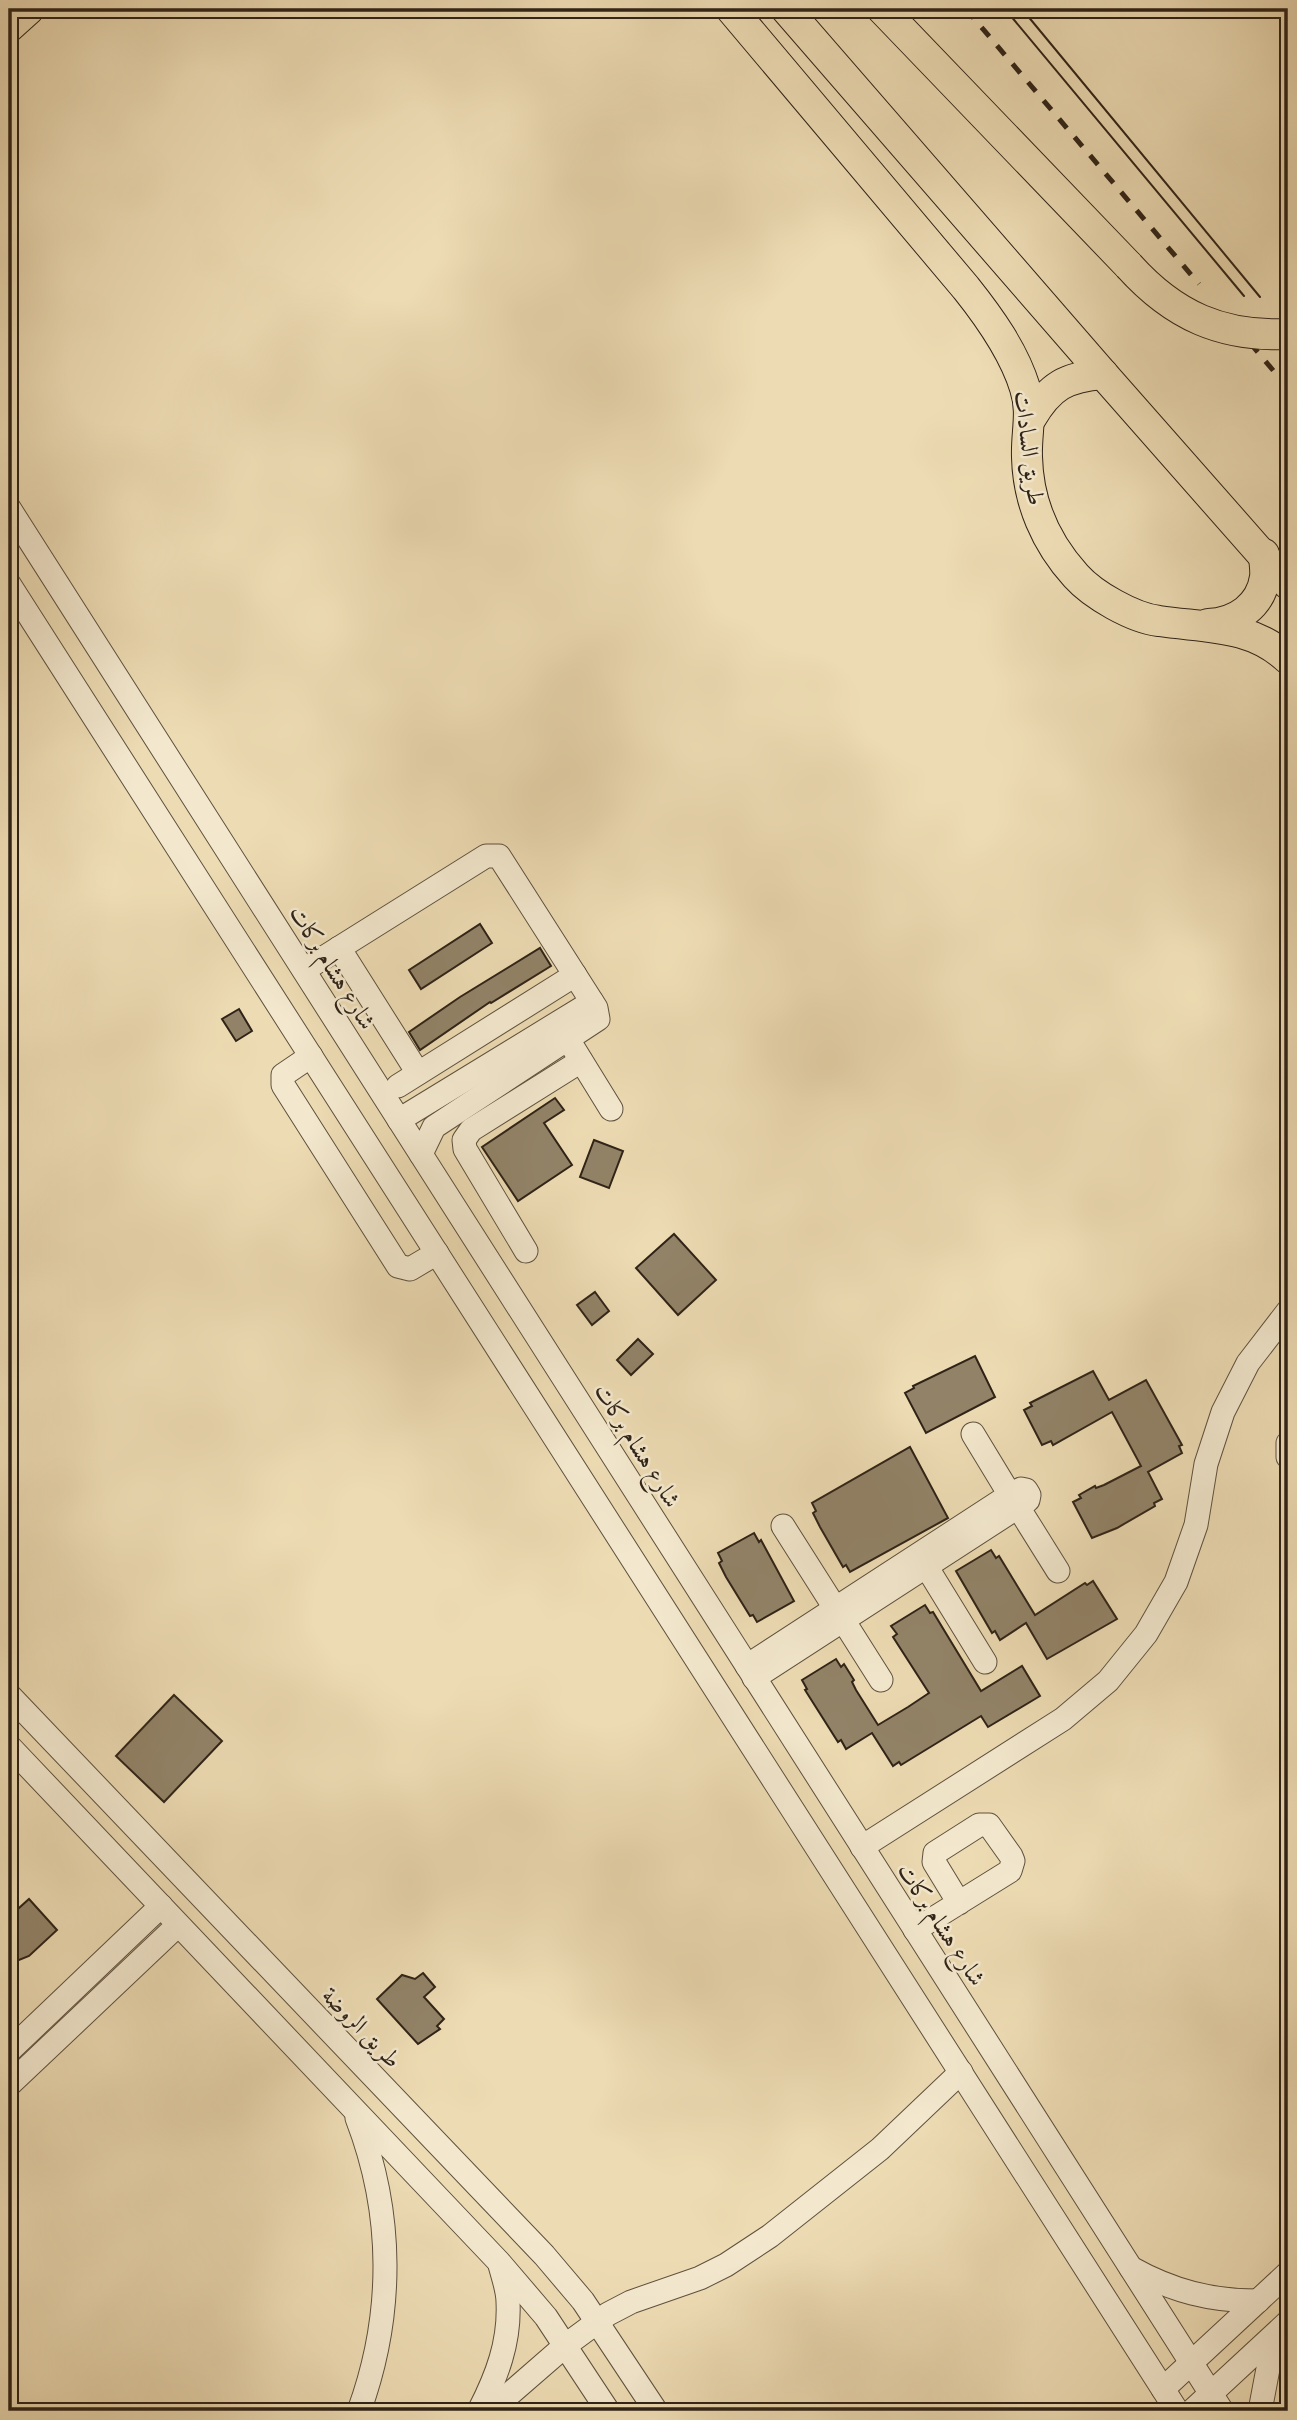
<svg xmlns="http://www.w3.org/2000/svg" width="1297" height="2420" font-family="'EB Garamond',Amiri,serif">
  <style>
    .building { fill: #928368; stroke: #2f2317; stroke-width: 2 }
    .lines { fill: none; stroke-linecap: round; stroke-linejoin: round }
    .minor-casing { stroke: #5e513e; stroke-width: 25 }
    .major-casing { stroke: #2f2317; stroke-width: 32 }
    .minor { stroke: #f3e8ce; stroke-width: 23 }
    .major { stroke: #eddbb3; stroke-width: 30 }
    .tram { stroke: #2f2317; stroke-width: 2 }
    .rail { stroke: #2f2317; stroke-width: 5; stroke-dasharray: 12 12; stroke-linecap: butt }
    .major-bridge-casing { stroke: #2f2317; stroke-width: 32; stroke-linecap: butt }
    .major-bridge { stroke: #eddbb3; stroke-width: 30 }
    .labels { text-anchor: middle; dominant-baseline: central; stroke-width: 5; stroke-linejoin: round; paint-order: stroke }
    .street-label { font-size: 24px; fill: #2f2317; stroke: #f3e8ce }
  </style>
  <rect width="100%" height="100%" fill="#eddbb3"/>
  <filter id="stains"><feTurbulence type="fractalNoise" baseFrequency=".00286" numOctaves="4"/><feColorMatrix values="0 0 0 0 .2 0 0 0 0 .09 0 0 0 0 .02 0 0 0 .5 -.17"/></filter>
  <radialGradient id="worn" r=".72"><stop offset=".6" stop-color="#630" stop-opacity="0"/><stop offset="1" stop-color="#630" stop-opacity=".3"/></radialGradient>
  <g class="building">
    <polygon points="480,924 492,943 421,989 409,970"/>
    <polygon points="540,948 551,966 491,1003 490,1002 420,1050 409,1032 460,997"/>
    <polygon points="239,1009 252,1031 236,1041 222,1019"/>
    <polygon points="555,1098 564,1110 544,1123 572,1165 518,1201 482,1147"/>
    <polygon points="594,1140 623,1151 609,1188 580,1177"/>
    <polygon points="674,1234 716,1280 678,1315 636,1268"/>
    <polygon points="595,1292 609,1311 592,1325 577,1305"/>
    <polygon points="638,1339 653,1354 631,1375 617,1360"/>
    <polygon points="975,1356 995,1397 926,1433 905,1393 914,1388 913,1386"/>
    <polygon points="1093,1371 1109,1400 1146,1380 1182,1445 1179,1446 1182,1453 1148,1472 1162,1499 1154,1503 1155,1506 1117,1528 1092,1538 1073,1502 1081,1498 1079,1495 1095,1486 1096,1488 1104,1485 1141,1466 1112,1412 1053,1445 1051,1441 1042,1445 1024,1410 1032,1406 1030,1403"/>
    <polygon points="910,1447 948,1518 850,1572 846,1565 843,1567 820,1527 813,1513 816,1511 812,1503"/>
    <polygon points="754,1533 759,1542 761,1540 794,1601 757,1622 753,1615 750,1616 726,1577 719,1563 722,1561 718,1553"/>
    <polygon points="991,1550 996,1558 999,1556 1035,1615 1085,1583 1087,1585 1093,1581 1117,1619 1047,1659 1026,1623 1000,1640 995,1631 992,1633 956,1571"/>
    <polygon points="925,1605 930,1613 933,1612 981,1691 1022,1666 1040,1696 988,1727 981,1716 901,1765 899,1762 893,1766 872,1733 846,1749 841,1740 838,1742 805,1690 807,1689 802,1680 836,1659 841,1667 844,1664 854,1680 852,1682 856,1690 878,1725 908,1707 929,1693 893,1637 897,1634 891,1626"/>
    <polygon points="174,1695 222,1741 164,1802 116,1756"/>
    <polygon points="29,1899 57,1930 29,1956 9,1964 9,1917"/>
    <polygon points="423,1973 435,1987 424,1997 444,2019 437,2026 440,2029 418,2044 377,1999 402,1975 415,1979"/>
  </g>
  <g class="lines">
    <g class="minor-casing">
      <g id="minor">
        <polyline points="9,508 1222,2411"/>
        <polyline points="9,584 1177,2411"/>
        <polyline points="339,948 418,1073"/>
        <polyline points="304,970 486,856 499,856 596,1008 598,1019 434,1127 421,1154"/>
        <polyline points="574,1049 611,1109"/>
        <polyline points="311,1056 283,1075 283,1085 398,1266 410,1269 437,1253"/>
        <polyline points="398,1086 575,975"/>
        <polyline points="399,1120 592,1002"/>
        <polyline points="526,1251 465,1149 464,1140 471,1130 581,1061"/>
        <polyline points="973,1434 1010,1495"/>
        <polyline points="1288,1443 1288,1457"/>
        <polyline points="1018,1507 1058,1571"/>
        <polyline points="783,1526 835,1608"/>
        <polyline points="926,1566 985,1662"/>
        <polyline points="843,1620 881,1680"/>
        <polyline points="747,1666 1010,1495 1021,1489 1026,1490 1029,1495 1028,1500 1024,1503 754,1678"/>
        <polyline points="9,1695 544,2255 583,2301 656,2411"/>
        <polyline points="9,1746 499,2262 546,2317 608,2411"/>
        <polyline points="862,1847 1063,1719 1108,1681 1146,1634 1176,1582 1196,1525 1206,1464 1223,1412 1248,1363 1288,1311"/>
        <polyline points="915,1930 1010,1871 1013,1861 1011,1856 989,1825 979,1825 935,1853 934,1862 959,1903"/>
        <polyline points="9,2051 161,1906"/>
        <polyline points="9,2085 178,1925"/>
        <path d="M357 2118C394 2214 394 2315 359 2411"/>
        <path d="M1131 2268C1172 2291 1211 2301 1258 2301"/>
        <polyline points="1163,2389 1288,2273"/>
        <path d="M479 2411C497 2376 510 2342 508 2302 508 2290 503 2277 500 2265"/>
        <polyline points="490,2411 566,2345 608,2314 631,2302 700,2278 726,2265 770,2236 880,2149 961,2072"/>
        <polyline points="1192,2411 1288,2322"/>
        <polyline points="1260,2411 1270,2358 1279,2333"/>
      </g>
    </g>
    <g class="major-casing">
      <g id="major">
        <path d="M731 9 966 288C990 318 1014 352 1025 388 1033 413 1026 432 1027 457 1028 502 1046 543 1076 576 1093 595 1133 618 1159 621 1205 628 1251 624 1288 659"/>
        <polyline points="786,9 1103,374 1288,584"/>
        <polyline points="882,9 1129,266"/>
        <polyline points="9,27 29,9"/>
        <path d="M1031 418C1050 386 1066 377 1103 374"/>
        <path d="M1208 624C1236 623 1261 606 1265 577 1266 570 1264 561 1264 554"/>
      </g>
    </g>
    <use href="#minor" class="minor"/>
    <use href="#major" class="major"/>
    <g class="tram">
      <polyline points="1005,9 1244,296"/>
      <polyline points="1022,9 1260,297"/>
    </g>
    <g class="rail">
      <polyline points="966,9 1199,284"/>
      <polyline points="1281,342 1288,351"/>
      <polyline points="1250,343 1288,388"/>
    </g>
    <g class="major-bridge-casing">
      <path id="major-bridge" d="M1129 266C1174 316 1222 337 1288 334"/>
    </g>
    <use href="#major-bridge" class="major-bridge"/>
  </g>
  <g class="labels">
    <g class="street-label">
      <text transform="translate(1030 448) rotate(83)">طريق السادات</text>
      <text transform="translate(333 967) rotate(58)">شارع هشام بركات</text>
      <text transform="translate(638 1445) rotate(58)">شارع هشام بركات</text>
      <text transform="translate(942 1924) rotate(57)">شارع هشام بركات</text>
      <text transform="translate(362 2027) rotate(46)">طريق الروضة</text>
    </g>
  </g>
  <rect width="1297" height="2420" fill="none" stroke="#eddbb3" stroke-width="35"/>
  <rect x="10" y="10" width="1276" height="2399" fill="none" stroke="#2f2317" stroke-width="3.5"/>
  <rect x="18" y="18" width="1262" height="2385" fill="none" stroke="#2f2317" stroke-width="2"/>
  <rect width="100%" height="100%" filter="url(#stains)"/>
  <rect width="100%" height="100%" fill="url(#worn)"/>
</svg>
